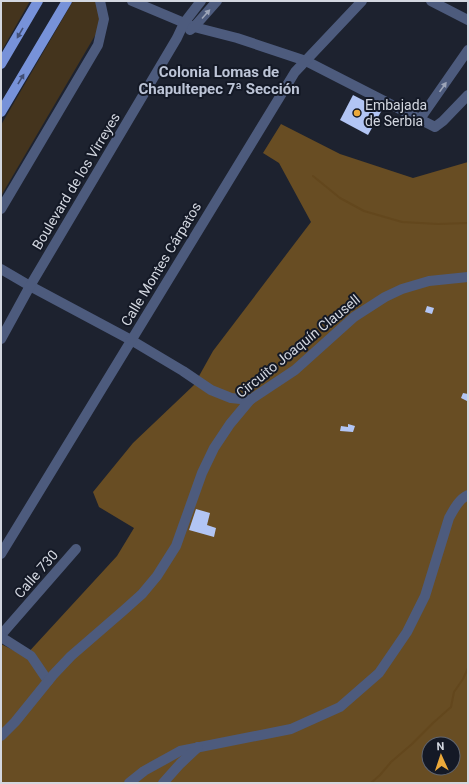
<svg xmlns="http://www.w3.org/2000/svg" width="469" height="784" font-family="Roboto,sans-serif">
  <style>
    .green { fill: #44341d }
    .forest { fill: #684d23; fill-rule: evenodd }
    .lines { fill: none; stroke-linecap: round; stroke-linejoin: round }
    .stream { stroke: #63471d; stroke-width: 2 }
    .building { fill: #b2c5f4 }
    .minor { stroke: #4d5b7d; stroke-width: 10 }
    .major { stroke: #7792d9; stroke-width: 10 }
    .oneway { fill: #9da5b8 }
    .oneway2 { fill: #414f77 }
    .poi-dot { fill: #eca93a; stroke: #141926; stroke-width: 1.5 }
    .labels { text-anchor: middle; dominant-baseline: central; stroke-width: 4; stroke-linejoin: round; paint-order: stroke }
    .poi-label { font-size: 14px; fill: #d3d7e0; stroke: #141926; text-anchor: start }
    .street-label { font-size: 14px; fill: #d3d7e0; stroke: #141926 }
    .neighbourhood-label { font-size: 15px; font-weight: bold; fill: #bdc5d7; stroke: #141926 }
  </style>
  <rect width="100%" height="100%" fill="#1d222f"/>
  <g class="green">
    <polygon points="1,1 30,1 1,52"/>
    <polygon points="73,1 98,2 100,27 1,196 1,125"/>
  </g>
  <path class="forest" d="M281 124 340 154 413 178 468 162V783H1V644L25 656 117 556 134 528 99 507 93 492 133 443 194 385 213 351 311 222 279 163 263 153ZM429 744H453V768H429Z"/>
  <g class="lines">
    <g class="stream">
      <polyline points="313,176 340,198 364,211 402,222 438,224 468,223"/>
      <polyline points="371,783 380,775 391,762 412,744 433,723 451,707 454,692 463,679 468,668"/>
    </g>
  </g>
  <g class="building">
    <polygon points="353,95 382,110 368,135 340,120"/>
    <polygon points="427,306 434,308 432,314 425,312"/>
    <polygon points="463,393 468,394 467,401 461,398"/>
    <polygon points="348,424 355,426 353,432 340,431 341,426 348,427"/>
    <polygon points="196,509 210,513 207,525 216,528 214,537 189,530"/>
  </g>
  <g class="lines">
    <g class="minor">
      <polyline points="132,1 194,27 237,38 306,61 435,127 443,121 468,95"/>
      <polyline points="431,1 468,20"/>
      <polyline points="190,30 194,27 217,1"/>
      <polyline points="420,119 468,50"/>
      <polyline points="1,209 98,45 104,19 100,1"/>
      <polyline points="1,269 30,286 131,340 183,371 211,390 231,398 250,400"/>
      <polyline points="1,339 30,286 177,38 184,23 201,1"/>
      <polyline points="1,554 295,72 362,1"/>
      <polyline points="1,635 76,549"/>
      <polyline points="1,637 31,656 48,681"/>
      <polyline points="1,736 15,722 53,675 71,656 123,611 142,594 157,576 176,546 202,473 214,448 230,424 250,400 295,370 354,317 385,297 402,289 429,281 468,277"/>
      <path d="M129 783 144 771 180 751 291 729 340 707 379 673 407 632 425 596 449 518C454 509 459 499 468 495"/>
      <polyline points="163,783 180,764 198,747"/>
    </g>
    <g class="major">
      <polyline points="1,64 38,1"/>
      <polyline points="1,112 67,1"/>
    </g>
  </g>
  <defs><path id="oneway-solid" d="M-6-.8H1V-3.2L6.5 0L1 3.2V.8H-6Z"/></defs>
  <g class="oneway">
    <use href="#oneway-solid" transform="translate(206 14) rotate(-48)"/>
    <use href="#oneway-solid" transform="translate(443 87) rotate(-55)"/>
  </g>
  <g class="oneway2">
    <use href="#oneway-solid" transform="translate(20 33) rotate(120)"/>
    <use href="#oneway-solid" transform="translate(21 79) rotate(-59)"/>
  </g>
  <circle class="poi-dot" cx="357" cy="113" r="4"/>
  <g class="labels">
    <g class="poi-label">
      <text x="365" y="105">Embajada<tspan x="365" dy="16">de Serbia</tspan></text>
    </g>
    <g class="street-label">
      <text transform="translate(76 181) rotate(-59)">Boulevard de los Virreyes</text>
      <text transform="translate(161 264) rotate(-59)">Calle Montes Cárpatos</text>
      <text transform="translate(298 346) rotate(-39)">Circuito Joaquín Clausell</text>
      <text transform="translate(36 574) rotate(-49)">Calle 730</text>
    </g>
    <g class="neighbourhood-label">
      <text x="219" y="72">Colonia Lomas de<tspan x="219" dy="17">Chapultepec 7ª Sección</tspan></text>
    </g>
  </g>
  <rect width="469" height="784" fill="none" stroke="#d3d7e0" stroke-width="4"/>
  <g transform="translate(441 756) rotate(357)"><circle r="19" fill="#141926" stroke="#606570"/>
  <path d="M0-3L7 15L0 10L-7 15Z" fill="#eca93a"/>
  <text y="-6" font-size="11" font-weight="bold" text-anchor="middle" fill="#d3d7e0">N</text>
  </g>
</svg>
